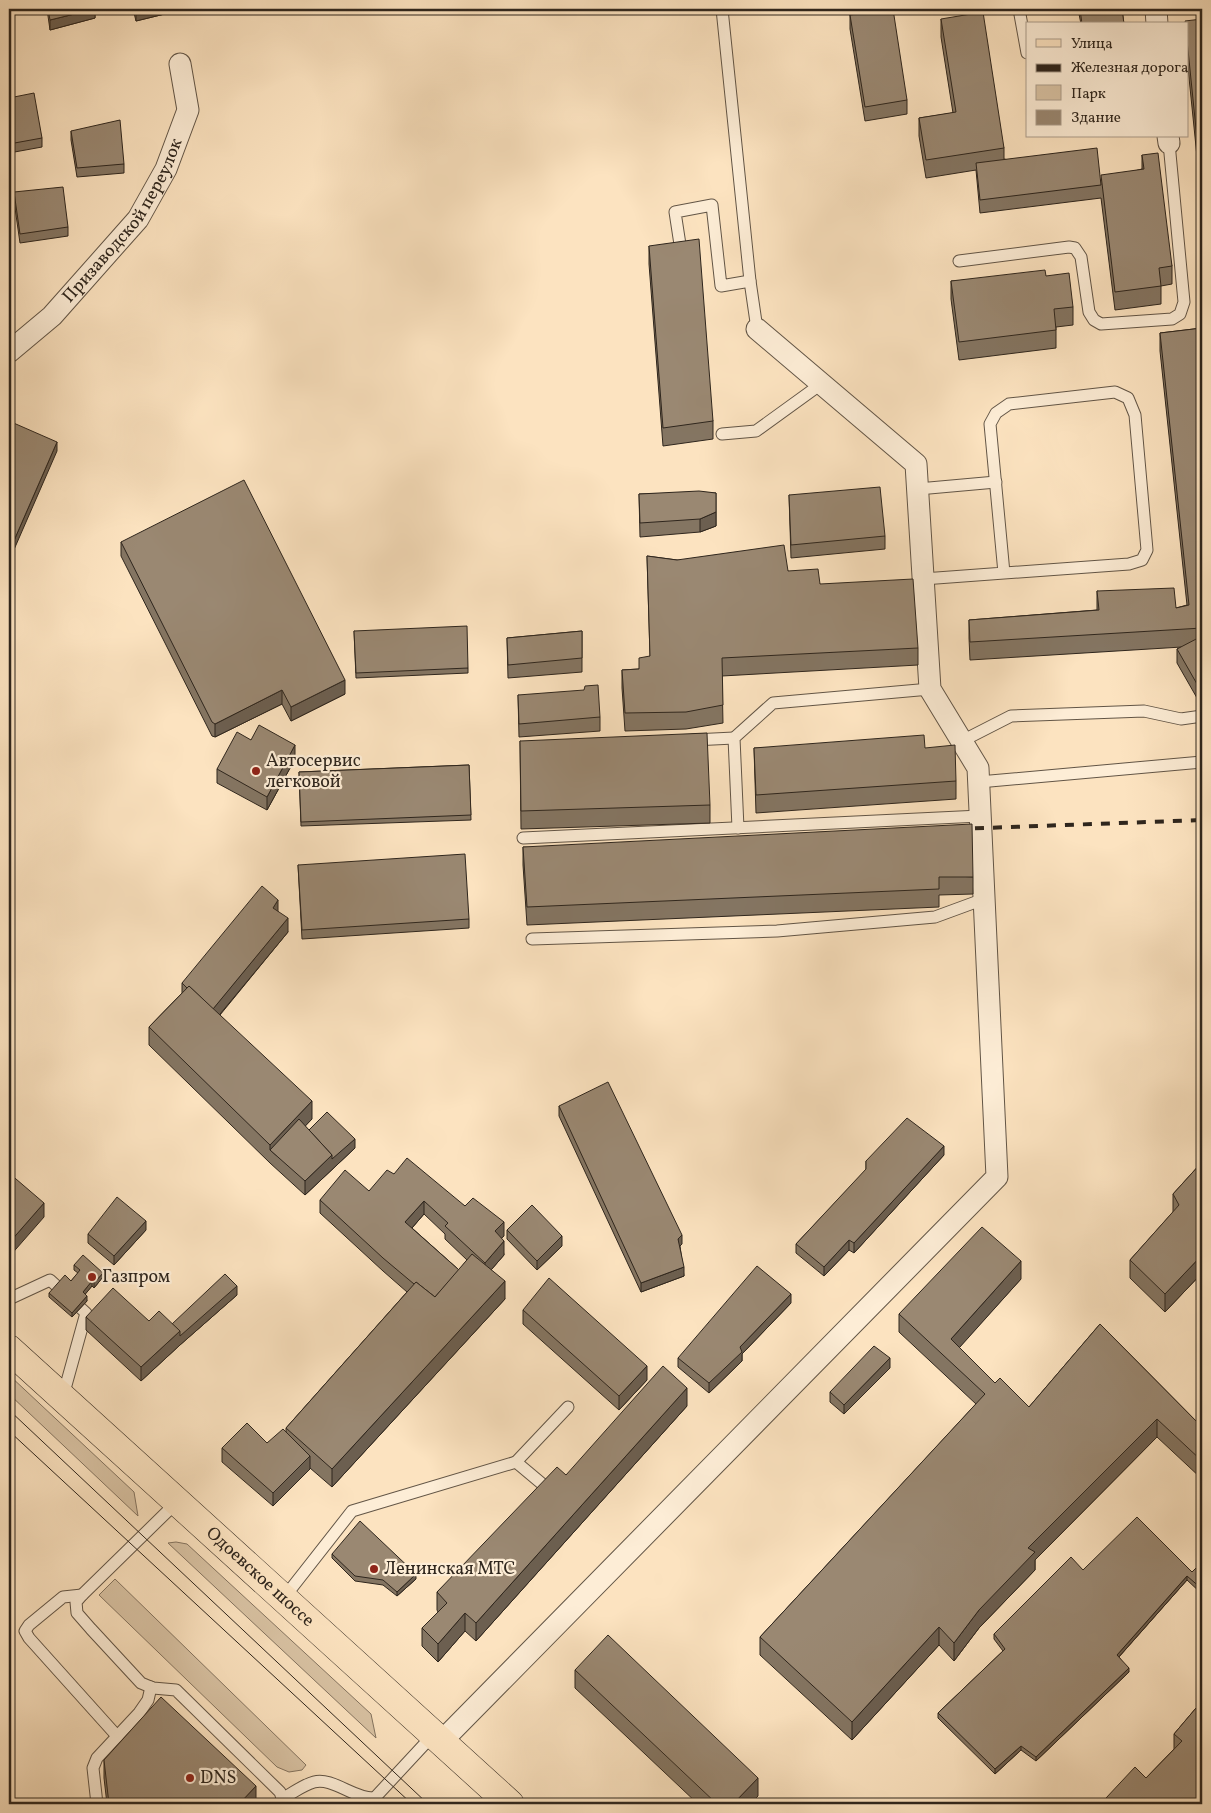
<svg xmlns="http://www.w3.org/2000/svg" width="1211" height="1813" font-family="Vollkorn,serif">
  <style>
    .green { fill: #d9c3a4; stroke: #847460 }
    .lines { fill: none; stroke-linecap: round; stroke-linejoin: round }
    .lane-casing { stroke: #625546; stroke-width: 13 }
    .street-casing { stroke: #625546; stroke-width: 23 }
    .primary-casing { stroke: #2f261d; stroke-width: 29 }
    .lane { stroke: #fdedd6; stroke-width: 11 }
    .street { stroke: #fdedd6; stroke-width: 21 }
    .primary { stroke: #fce3c0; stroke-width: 28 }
    .tram { stroke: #2f261d; stroke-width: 1 }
    .rail { stroke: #2f261d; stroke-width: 4; stroke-dasharray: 9 9; stroke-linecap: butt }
    .wall { fill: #847562; stroke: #2f261d; fill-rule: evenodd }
    .shaded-wall { fill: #6c5f50; stroke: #2f261d }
    .building { fill: #9a8872; stroke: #2f261d }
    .poi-dot { fill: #8f2418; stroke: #fdedd6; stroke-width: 2 }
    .labels { text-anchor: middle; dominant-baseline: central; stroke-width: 4.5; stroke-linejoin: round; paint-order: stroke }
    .street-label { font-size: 18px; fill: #2f261d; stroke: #fdedd6 }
    .poi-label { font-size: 18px; fill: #2f261d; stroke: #fdedd6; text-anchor: start }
  </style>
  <rect width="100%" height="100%" fill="#fce3c0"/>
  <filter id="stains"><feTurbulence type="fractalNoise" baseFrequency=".004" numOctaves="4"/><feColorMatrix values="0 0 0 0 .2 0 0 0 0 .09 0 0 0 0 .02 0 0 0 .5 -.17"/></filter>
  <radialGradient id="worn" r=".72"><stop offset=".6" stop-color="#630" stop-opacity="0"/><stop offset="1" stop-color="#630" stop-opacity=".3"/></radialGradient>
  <g class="green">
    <polygon points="9,1375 134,1492 138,1516 9,1394"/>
    <polygon points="176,1542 187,1544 371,1714 376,1738 168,1543"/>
    <polygon points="115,1579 306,1765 302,1770 289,1772 277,1767 99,1595"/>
  </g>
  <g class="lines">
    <g class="lane-casing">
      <g id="lane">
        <polyline points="722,9 750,281"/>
        <polyline points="1019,9 1027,53"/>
        <polyline points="863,12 883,9"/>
        <polyline points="681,251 675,212 712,205 721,286 750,281 757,329"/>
        <polyline points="959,261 1069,247 1075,248 1081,257 1089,312 1094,320 1101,324 1172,319 1180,314 1184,302 1169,143"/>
        <polyline points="722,434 756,431 821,384"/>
        <polyline points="918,489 996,482"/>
        <polyline points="923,579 1129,564 1142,560 1147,550 1135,415 1128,398 1115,392 1009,404 996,413 990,424 1004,573"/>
        <polyline points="693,740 734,738"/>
        <polyline points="962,741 1011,716 1144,711 1181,719 1202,716"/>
        <polyline points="979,782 1202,762"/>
        <polyline points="738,828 734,738 773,703 930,689"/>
        <polyline points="523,838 980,816"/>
        <polyline points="532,939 777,931 935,917 984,899"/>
        <polyline points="9,1299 50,1280 86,1313 63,1396"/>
        <polyline points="516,1462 568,1407"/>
        <polyline points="177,1502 82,1595 76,1602 77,1613 91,1629 141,1683 153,1688 176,1690 280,1792 284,1804"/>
        <polyline points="82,1595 63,1597 29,1625 25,1631 29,1638 117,1736"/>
        <polyline points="283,1599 352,1511 516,1462 547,1488"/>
        <path d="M283 1798C293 1793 303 1785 314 1782 332 1777 353 1798 373 1798"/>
        <polyline points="97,1804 93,1768 97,1758 139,1713 148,1700 151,1687"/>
        <polyline points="369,1804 433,1735"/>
      </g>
    </g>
    <g class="street-casing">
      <g id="street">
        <polyline points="1156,9 1157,24"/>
        <polyline points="1168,136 1169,143"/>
        <path id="s1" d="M9 352 52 316 138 219 166 169 188 110 180 64"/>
        <polyline points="441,1742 997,1177 978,768 930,689 916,464 757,329"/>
      </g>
    </g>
    <g class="primary-casing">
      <g id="primary">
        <path id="s2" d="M9 1349 510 1804"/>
      </g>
    </g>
    <use href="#lane" class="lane"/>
    <use href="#street" class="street"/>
    <use href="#primary" class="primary"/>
    <g class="tram">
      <polyline points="9,1410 428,1804"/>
      <polyline points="9,1431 412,1804"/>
    </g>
    <polyline class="rail" points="957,829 1202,820"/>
  </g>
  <g class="wall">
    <polygon points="47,9 95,9 95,18 50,30"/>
    <polygon points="133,9 177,9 177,11 136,21"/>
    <polygon points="1078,9 1122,9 1124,24 1081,24"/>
    <polygon points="850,15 907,100 907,114 865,121 850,29"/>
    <polygon points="941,19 1004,148 1004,159 1101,180 1142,169 1142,155 1172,266 1172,284 1161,286 1161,304 1115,310 1101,198 980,213 976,170 926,178 919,136 919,118 953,113 941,37"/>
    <polygon points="1202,19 1202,206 1187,58 1187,24"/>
    <polygon points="9,98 42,138 42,147 9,153"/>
    <polygon points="71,131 124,164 124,173 77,177 71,140"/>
    <polygon points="14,192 68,227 68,236 20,243 14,201"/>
    <polygon points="649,246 713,421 713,439 663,446 649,264"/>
    <polygon points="1046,276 1073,307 1073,325 1056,327 1056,348 959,360 951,299 951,281"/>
    <polygon points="1202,328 1202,704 1201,705 1177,663 1177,649 1182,647 970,660 969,638 969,620 1097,610 1097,591 1176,608 1187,605 1160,351 1160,333"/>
    <polygon points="716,493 716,526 700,532 640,537 639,494"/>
    <polygon points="789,495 885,536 885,549 791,558"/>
    <polygon points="121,542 345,694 291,721 282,704 215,737 212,736 121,556"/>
    <polygon points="647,556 677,560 788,571 820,584 918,648 918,665 722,676 723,723 686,729 625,731 622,688 622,670 639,669 650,656"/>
    <polygon points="354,631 468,668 468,673 356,678"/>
    <polygon points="582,631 582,672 508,678 507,638"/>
    <polygon points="518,695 600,717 600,731 519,737"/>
    <polygon points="251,740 295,759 267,810 217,783 217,769"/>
    <polygon points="520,741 710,805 710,823 521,829"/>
    <polygon points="754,748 925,748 956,781 956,799 756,813"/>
    <polygon points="469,765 471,820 301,826 299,772"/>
    <polygon points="523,847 973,877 973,894 939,895 939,907 527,925 523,865"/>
    <polygon points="298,865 469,919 469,928 302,939"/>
    <polygon points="278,911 288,932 220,1015 312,1119 305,1126 309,1130 355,1148 305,1195 270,1163 149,1045 149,1027 182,993 182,983"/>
    <polygon points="559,1106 682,1244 680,1246 684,1276 641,1292 559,1116"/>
    <polygon points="944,1155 854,1253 849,1250 824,1276 796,1253 796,1244 866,1170 866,1161"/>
    <polygon points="1202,1162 1202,1273 1165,1312 1130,1278 1130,1260 1173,1212 1173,1194"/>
    <path d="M394 1174 465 1206 504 1236 501 1238 504 1255 491 1270 505 1299 332 1487 310 1468V1469L273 1506 222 1462V1448L267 1443 286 1432V1428L407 1292 383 1271 320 1213V1200L369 1191ZM424 1214 445 1234V1239L467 1260 459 1270 412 1228Z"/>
    <polygon points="146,1230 114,1265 88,1243 88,1234"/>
    <polygon points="507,1230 562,1246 537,1270 507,1239"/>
    <polygon points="74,1265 103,1277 94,1288 92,1286 85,1294 87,1301 72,1317 49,1297 49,1293 71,1281 78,1273 74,1270"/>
    <polygon points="1021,1279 959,1347 995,1383 1029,1407 1100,1324 1202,1427 1202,1479 1157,1437 1035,1560 1035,1570 979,1628 954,1661 939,1645 852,1740 760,1655 760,1637 976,1404 899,1332 899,1314"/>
    <polygon points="237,1295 180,1345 141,1381 86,1330 86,1317 149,1321 172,1324"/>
    <polygon points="791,1303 742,1354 742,1361 709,1393 678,1367 678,1358"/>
    <polygon points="523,1310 647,1380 619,1410 523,1324"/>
    <polygon points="890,1368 844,1414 830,1402 830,1392"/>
    <polygon points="687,1406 476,1641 465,1631 438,1662 422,1646 422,1628 438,1612 437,1610 437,1592 566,1475"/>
    <polygon points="332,1554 416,1579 397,1596 383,1585 355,1581 332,1558"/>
    <polygon points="1202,1562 1202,1594 1187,1580 1119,1657 1129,1672 1036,1761 1021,1750 995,1774 938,1718 938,1713 1003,1651 994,1639 994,1634 1192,1572"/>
    <polygon points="575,1670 758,1796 750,1804 698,1804 575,1688"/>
    <polygon points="1196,1708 1202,1804 1106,1804 1106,1798 1146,1778 1174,1749 1174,1734"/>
    <polygon points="104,1760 256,1804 107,1804 104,1778"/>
  </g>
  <g class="shaded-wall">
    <polygon points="95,9 95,18 50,30 50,20"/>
    <polygon points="147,9 177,9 177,11 136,21 136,11"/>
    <polygon points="13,41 13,51 9,51 9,42"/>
    <polygon points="57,442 57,451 9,561 9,552"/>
    <polygon points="716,512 716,526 700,532 700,519"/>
    <polygon points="345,680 345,694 291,721 291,707"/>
    <polygon points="282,690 282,704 215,737 215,724"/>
    <polygon points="1201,691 1202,691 1202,704 1201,705"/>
    <polygon points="295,745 295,759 267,810 267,797"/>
    <polygon points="278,900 278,914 273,908"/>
    <polygon points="288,918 288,932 211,1025 211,1011"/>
    <polygon points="312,1101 312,1119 277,1156 270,1150 270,1145"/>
    <polygon points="355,1139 355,1148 305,1195 305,1181 332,1155"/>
    <polygon points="944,1146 944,1155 854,1253 854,1243"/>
    <polygon points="424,1201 424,1214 405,1236 405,1222"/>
    <polygon points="44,1203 44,1217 9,1257 9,1243"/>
    <polygon points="146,1221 146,1230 114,1265 114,1256"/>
    <polygon points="504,1222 504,1236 495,1244 495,1231"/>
    <polygon points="682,1235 682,1244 678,1248 678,1239"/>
    <polygon points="562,1236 562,1246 537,1270 537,1261"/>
    <polygon points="849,1240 849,1250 824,1276 824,1267"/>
    <polygon points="504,1241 504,1255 485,1277 485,1263"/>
    <polygon points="1202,1255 1202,1273 1165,1312 1165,1294"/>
    <polygon points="1021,1261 1021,1279 951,1357 951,1339"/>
    <polygon points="684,1267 684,1276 641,1292 641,1283"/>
    <polygon points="103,1273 103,1277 94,1288 94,1283"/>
    <polygon points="92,1281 92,1286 83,1297 83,1292"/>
    <polygon points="505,1281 505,1299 332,1487 332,1469"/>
    <polygon points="237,1286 237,1295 180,1345 141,1381 141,1367 180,1331"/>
    <polygon points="791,1294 791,1303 742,1354 742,1361 709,1393 709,1383 740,1347"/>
    <polygon points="87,1296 87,1301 72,1317 72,1313"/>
    <polygon points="890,1358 890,1368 844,1414 844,1405"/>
    <polygon points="647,1366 647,1380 619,1410 619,1396"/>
    <polygon points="687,1388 687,1406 476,1641 476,1623"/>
    <polygon points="1157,1419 1157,1437 1035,1560 1035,1570 979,1628 954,1661 954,1643 979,1610 1028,1548"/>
    <polygon points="310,1456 310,1469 273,1506 273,1493"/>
    <polygon points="416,1574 416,1579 397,1596 397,1592"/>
    <polygon points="1187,1576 1187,1580 1117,1659 1117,1655"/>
    <polygon points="465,1613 465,1631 438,1662 438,1644"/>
    <polygon points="939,1627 939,1645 852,1740 852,1722"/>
    <polygon points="1129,1668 1129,1672 1036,1761 1036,1757"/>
    <polygon points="1021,1746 1021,1750 995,1774 995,1769"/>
    <polygon points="758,1778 758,1796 750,1804 733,1804"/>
    <polygon points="256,1786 256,1804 239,1804"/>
  </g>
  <g class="building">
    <polygon points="48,9 95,9 50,20"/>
    <polygon points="135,9 147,9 136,11"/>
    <polygon points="890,9 893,9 907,100 865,107 850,15"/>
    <polygon points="1080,9 1122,9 1124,24 1082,24"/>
    <polygon points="983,12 1004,148 926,160 919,118 956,112 941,19"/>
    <polygon points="1202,19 1202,188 1187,40 1187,24 1186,24 1185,21"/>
    <polygon points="9,20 13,41 9,42"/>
    <polygon points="34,93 42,138 9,144 9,98"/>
    <polygon points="120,120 124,164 77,168 71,131"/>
    <polygon points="1097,148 1101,185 980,200 976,163"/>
    <polygon points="1158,153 1172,266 1159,268 1161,286 1115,292 1101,175 1144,169 1142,155"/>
    <polygon points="63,187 68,227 20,234 14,192"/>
    <polygon points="699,239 713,421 663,428 649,246"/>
    <polygon points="1045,270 1046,276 1069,273 1073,307 1054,309 1056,330 959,342 951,281"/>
    <polygon points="1202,328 1202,628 970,642 969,620 1099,610 1097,591 1174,588 1176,608 1189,605 1160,333"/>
    <polygon points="9,421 57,442 9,552"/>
    <polygon points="244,480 345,680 291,707 282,690 215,724 212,722 121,542"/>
    <polygon points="880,487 885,536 791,545 789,495"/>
    <polygon points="699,491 716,493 716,512 700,519 640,523 639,494"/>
    <polygon points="784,545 788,571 818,569 820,584 913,579 918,648 722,658 723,705 686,712 625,713 622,670 639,669 639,658 650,656 647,556 677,560"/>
    <polygon points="467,626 468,668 356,673 354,631"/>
    <polygon points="582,631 582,658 508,665 507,638"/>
    <polygon points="1202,636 1202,691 1201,691 1177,649"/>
    <polygon points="598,685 600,717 519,724 518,695 584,690 585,686"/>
    <polygon points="259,725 295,745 267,797 217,769 237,732 251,740"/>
    <polygon points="707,733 710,805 521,811 520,741"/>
    <polygon points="924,735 925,748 955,745 956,781 756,795 754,748"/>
    <polygon points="469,765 471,815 301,822 299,772"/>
    <polygon points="972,824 973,877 939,877 939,889 527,907 523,847"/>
    <polygon points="465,854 469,919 302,930 298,865"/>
    <polygon points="262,886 278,900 273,908 288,918 213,1009 189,986 187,988 182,983"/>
    <polygon points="189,986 312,1101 270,1145 149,1027"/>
    <polygon points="608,1082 682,1235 678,1239 684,1267 641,1283 559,1106"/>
    <polygon points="327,1112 355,1139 332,1159 332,1155 309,1130"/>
    <polygon points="907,1118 944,1146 854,1243 849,1240 824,1267 796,1244 866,1169 866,1161"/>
    <polygon points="299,1119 332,1155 305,1181 270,1150"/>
    <polygon points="407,1158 465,1206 473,1198 504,1222 495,1231 504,1241 485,1263 445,1226 448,1223 424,1201 405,1222 459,1270 435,1297 416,1282 414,1284 383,1258 320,1200 345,1170 369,1191 387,1170 394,1174"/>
    <polygon points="1202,1162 1202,1255 1165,1294 1130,1260 1179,1205 1173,1194"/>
    <polygon points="9,1173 44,1203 9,1243"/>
    <polygon points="117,1197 146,1221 114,1256 88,1234"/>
    <polygon points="532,1205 562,1236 537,1261 507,1230"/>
    <polygon points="982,1227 1021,1261 951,1339 995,1383 1000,1378 1029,1407 1100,1324 1202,1427 1202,1461 1157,1419 1028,1548 1035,1552 979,1610 954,1643 939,1627 852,1722 760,1637 985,1394 899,1314"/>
    <polygon points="472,1254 505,1281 332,1469 286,1428 416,1282 435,1297"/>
    <polygon points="83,1255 103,1273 94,1283 92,1281 83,1292 87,1296 72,1313 49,1293 65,1275 71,1281 80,1270 74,1265"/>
    <polygon points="757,1266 791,1294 740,1347 742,1352 709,1383 678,1358"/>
    <polygon points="225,1274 237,1286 180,1336 180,1331 172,1324"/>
    <polygon points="549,1278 647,1366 619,1396 523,1310"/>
    <polygon points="113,1288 149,1321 159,1311 180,1331 141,1367 86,1317"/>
    <polygon points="874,1346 890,1358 844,1405 830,1392"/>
    <polygon points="663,1366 687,1388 476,1623 465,1613 438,1644 422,1628 447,1603 437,1592 557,1467 566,1475"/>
    <polygon points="247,1423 267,1443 283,1429 310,1456 273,1493 222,1448"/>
    <polygon points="1137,1517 1192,1572 1202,1562 1202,1589 1187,1576 1117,1655 1129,1668 1036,1757 1021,1746 995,1769 938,1713 1005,1649 994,1634 1071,1557 1083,1570"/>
    <polygon points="360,1521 416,1574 397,1592 383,1580 355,1576 332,1554"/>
    <polygon points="608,1635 758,1778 733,1804 717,1804 575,1670"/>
    <polygon points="161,1697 256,1786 239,1804 109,1804 104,1760"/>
    <polygon points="1196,1708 1202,1713 1202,1804 1112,1804 1106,1798 1135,1767 1146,1778 1182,1741 1174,1734"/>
  </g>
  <g class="poi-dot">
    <circle cx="256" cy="771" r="5"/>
    <circle cx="92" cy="1277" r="5"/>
    <circle cx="374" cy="1569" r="5"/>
    <circle cx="190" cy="1778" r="5"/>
  </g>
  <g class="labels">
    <g class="street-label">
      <text stroke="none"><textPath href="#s1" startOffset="176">Призаводской переулок</textPath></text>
      <text stroke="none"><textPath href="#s2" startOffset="339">Одоевское шоссе</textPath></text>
    </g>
    <g class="poi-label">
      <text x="266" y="761">Автосервис<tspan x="266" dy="21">легковой</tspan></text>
      <text x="102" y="1277">Газпром</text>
      <text x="384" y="1569">Ленинская МТС</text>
      <text x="200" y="1778">DNS</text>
    </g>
  </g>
  <rect width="1211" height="1813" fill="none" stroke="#fce3c0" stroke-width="30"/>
  <rect x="10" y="10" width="1191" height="1793" fill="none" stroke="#2f261d" stroke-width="2.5"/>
  <rect x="15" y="15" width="1181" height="1783" fill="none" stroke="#2f261d"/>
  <rect x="1026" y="22" width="162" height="115" fill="#fdedd6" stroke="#ab9d8c"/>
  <rect x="1036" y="39" width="25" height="8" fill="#fce3c0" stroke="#ab9d8c"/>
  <text x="1071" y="48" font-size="15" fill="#2f261d">Улица</text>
  <rect x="1036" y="64" width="25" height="8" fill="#2f261d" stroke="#ab9d8c"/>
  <text x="1071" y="72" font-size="15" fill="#2f261d">Железная дорога</text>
  <rect x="1036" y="85" width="25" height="15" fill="#d9c3a4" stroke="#ab9d8c"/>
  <text x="1071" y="98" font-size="15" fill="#2f261d">Парк</text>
  <rect x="1036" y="110" width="25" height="15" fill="#9a8872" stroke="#ab9d8c"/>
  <text x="1071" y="122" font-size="15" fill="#2f261d">Здание</text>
  <rect width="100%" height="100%" filter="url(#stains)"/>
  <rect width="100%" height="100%" fill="url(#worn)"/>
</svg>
